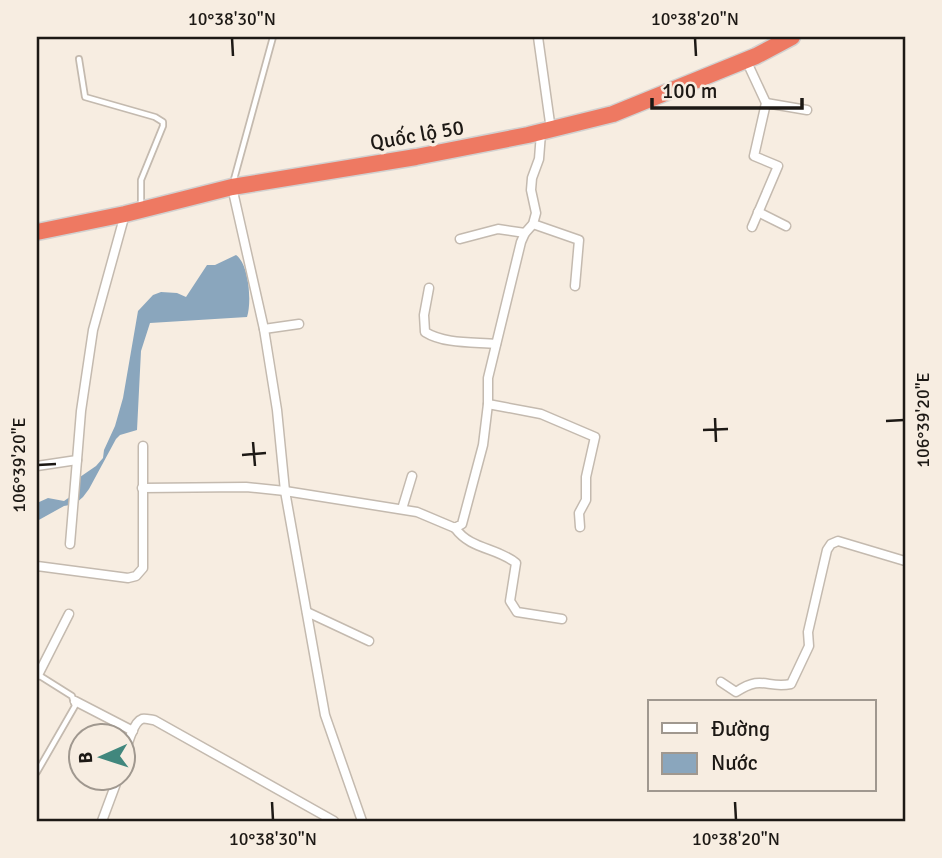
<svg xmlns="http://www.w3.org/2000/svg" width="942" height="858" font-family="Signika,sans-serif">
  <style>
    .water { fill: #8aa6bd }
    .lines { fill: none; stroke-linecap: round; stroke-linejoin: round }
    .lane-casing { stroke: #c4baaf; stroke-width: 8 }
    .street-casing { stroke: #c4baaf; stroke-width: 11 }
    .highway-casing { stroke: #d2d1d0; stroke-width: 19 }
    .lane { stroke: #fff; stroke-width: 4.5 }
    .street { stroke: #fff; stroke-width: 8 }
    .highway { stroke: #ee7962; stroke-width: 16 }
    .ticks { fill: none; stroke: #1d1915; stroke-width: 2.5 }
    .labels { text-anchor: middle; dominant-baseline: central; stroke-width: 7; stroke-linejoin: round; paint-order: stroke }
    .street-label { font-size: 21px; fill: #1d1915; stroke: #f7ede1 }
    .neatline { fill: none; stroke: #1d1915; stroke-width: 2.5 }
    .ticks-label { font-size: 18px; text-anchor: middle; fill: #1d1915 }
  </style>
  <rect width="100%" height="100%" fill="#f7ede1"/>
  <path class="water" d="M236 255C249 264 252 302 247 317L150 323 141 351 137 430 120 435 116 439 89 489 83 497 75 504 64 506 37 521V503L48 498 64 501 77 492 80 477 96 466 103 458 104 450 115 426 123 398 138 311 153 295 161 292 177 293 186 297 207 265H215Z"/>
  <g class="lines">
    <g class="lane-casing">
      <g id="lane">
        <polyline points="79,59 85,97 155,117 163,122 163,126 141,180 141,205"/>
        <polyline points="233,183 273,37"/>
        <polyline points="37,772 75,706 72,696 37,674"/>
      </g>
    </g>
    <g class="street-casing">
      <g id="street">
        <polyline points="538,37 551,130"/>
        <polyline points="746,60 766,103 754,156 778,166 752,227"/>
        <polyline points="766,103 807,110"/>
        <polyline points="232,187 264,329 277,410 285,491 325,715 362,821"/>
        <polyline points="758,212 786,226"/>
        <polyline points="533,224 579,240 575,286"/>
        <polyline points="460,239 498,229 525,233"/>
        <path d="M429 288 424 315 425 332C444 344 474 342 496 344"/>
        <polyline points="264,329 299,324"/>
        <polyline points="488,404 541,414 595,437 586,477 586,500 579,513 580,527"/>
        <polyline points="37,466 77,460 81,411 93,330 125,214"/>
        <polyline points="142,488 246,487 285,491 417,512 455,528 462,524 483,445 488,404 488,378 521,242 525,233 533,224 536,213 531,190 532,178 539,159 541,133"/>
        <polyline points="402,509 412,476"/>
        <path d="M455 528C471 550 496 547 516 563L510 601 517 612 562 619"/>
        <polyline points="70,544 77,460"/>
        <polyline points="37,566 128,578 136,576 143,568 143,446"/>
        <polyline points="307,612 369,641"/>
        <polyline points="38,675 69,614"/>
        <path d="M721 682 736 692C763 674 766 689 791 684L809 646 808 632 827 550 831 544 838 541 905 561"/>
        <polyline points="75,701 133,731"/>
        <path d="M122 764C125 754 132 722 142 719 144 718 152 720 154 720L334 821"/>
        <polyline points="102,821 118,778"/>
      </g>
    </g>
    <g class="highway-casing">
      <polyline id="highway" points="37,232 125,214 232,187 416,157 528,135 613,114 756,56 792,37"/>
    </g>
    <use href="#lane" class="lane"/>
    <use href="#street" class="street"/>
    <use href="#highway" class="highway"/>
  </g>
  <path class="ticks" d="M232 38 233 56M695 38 696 56M715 418 716 442M886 421 904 420M703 430 728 429M253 442 255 466M242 455 266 453M38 465 56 464M272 802 273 820M735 802 736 820"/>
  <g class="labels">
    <g class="street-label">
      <text transform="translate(417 135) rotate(-10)">Quốc lộ 50</text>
    </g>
  </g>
  <rect width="942" height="858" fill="none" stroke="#f7ede1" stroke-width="77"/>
  <rect x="648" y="700" width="228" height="91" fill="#f7ede1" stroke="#a0988f" stroke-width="2"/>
  <rect x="662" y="723" width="35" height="10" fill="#ffffff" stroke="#a0988f" stroke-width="2"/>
  <text x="711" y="736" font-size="21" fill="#1d1915">Đường</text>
  <rect x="662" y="753" width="35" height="21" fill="#8aa6bd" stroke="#a0988f" stroke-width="2"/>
  <text x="711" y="770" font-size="21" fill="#1d1915">Nước</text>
  <g transform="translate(102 757) rotate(267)"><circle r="33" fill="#f7ede1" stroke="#a0988f" stroke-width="2"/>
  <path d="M0-5L12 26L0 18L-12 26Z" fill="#41877d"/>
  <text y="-10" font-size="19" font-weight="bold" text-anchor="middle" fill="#1d1915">B</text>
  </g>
  <path d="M652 98v10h150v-10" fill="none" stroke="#1d1915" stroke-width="3.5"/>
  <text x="662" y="98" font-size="21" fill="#1d1915" stroke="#f7ede1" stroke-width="5" paint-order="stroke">100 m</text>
  <rect x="38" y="38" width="866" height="782" class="neatline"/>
  <g class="ticks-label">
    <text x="232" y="25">10°38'30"N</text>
    <text x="695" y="25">10°38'20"N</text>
    <text transform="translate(923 420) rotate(-90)" y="6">106°39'20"E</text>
    <text transform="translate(19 465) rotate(-90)" y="6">106°39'20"E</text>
    <text x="273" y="845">10°38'30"N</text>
    <text x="736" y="845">10°38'20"N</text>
  </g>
</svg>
